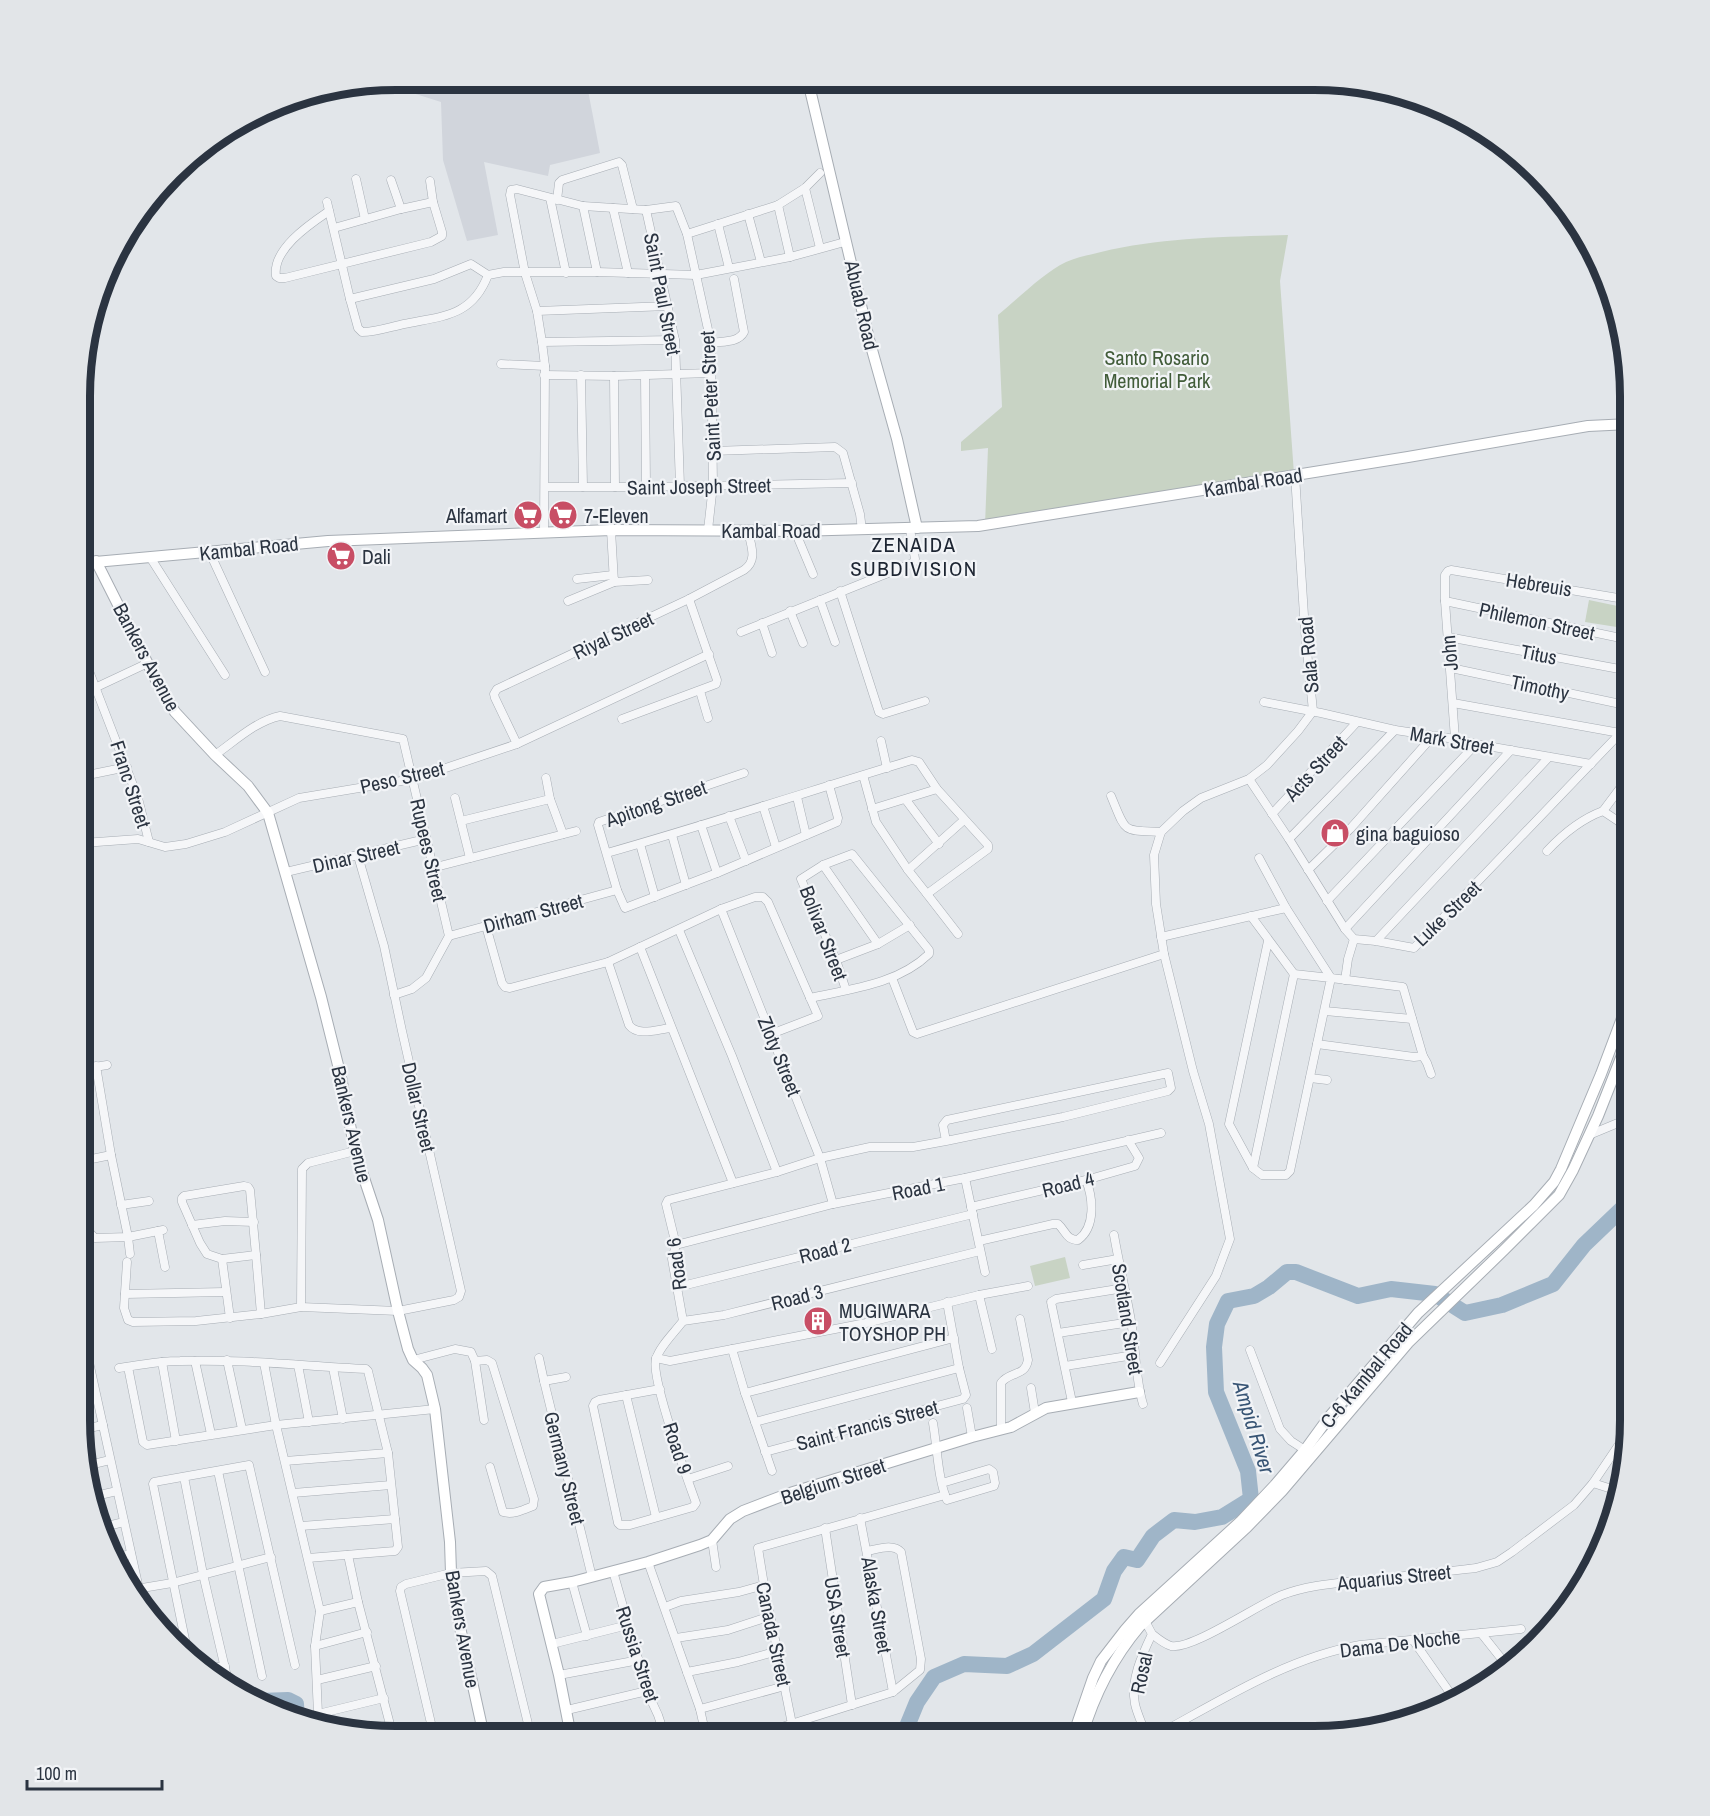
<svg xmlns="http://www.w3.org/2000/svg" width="1710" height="1816" font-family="'Archivo Narrow',sans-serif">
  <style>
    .built { fill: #d1d5dc }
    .green { fill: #c8d3c4 }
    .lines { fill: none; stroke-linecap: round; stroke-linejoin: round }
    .river { stroke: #9fb5c8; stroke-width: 16 }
    .street-casing { stroke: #a7adb4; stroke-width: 9 }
    .secondary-casing { stroke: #a7adb4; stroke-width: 12 }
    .street { stroke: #f5f6f8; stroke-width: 8 }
    .secondary { stroke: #fff; stroke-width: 10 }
    .labels { text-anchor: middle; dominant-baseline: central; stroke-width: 4.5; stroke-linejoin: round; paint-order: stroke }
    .street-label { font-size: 20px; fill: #2b3441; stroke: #f2f4f7 }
    .park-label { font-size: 20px; fill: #415c39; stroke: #f2f4f7 }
    .poi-label { font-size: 20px; fill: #2b3441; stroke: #f2f4f7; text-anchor: start }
    .neighbourhood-label { font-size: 21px; letter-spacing: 1.5px; fill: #1d2532; stroke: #f2f4f7 }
    .water-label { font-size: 21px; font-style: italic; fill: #375474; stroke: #f2f4f7 }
    .rim { fill: none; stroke: #2b3441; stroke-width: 8 }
  </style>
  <rect width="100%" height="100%" fill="#e2e6ea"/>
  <polygon class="built" points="405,80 586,80 600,153 550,165 548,176 484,162 498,235 467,241 443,160 441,102 403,90"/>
  <g class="green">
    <path d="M1288 235 1280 281 1294 474 985 525 988 448 961 451V442L1002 407 998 315C1018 299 1043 273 1066 262 1077 257 1090 255 1101 252 1162 237 1225 237 1288 235Z"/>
    <polygon points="1589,600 1627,608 1623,628 1585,622"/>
    <polygon points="1065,1257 1070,1278 1035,1286 1030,1266"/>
    <polygon points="288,1700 296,1704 297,1719 259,1703 260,1701"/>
  </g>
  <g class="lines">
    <g class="river">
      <polyline points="259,1703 260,1701 288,1700 296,1704 297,1719"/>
      <polyline points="903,1736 917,1702 934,1677 964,1664 1007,1666 1033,1654 1104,1599 1114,1571 1124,1557 1137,1560 1153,1536 1174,1520 1195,1522 1222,1517 1251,1499 1248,1471 1216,1392 1214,1347 1217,1324 1228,1301 1254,1296 1269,1287 1287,1272 1296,1272 1358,1296 1391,1289 1435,1294 1465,1313 1502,1305 1553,1284 1584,1245 1630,1201"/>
    </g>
    <g class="street-casing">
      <g id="street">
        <polyline points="787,83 797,81"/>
        <polyline points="356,179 365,219"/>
        <polyline points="391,180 401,209"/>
        <polyline points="805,188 820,248"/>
        <polyline points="550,198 566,273"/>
        <polyline points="557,200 559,183 562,180 619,162 622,165 633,209"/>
        <path d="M327 202 350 299 358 328 362 332C376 332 390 327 404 324 442 316 472 317 488 275"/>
        <polyline points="778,205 790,257"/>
        <polyline points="583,206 597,272"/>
        <polyline points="613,208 628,273"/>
        <polyline points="646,210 675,340 680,486"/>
        <path d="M329 211C310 224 272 249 276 276L279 278H285L431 242 442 236V232L433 202 430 181"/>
        <polyline points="748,214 761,262"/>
        <polyline points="718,224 729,268"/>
        <polyline points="334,228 401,209 433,202"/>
        <polyline points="687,234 778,205 805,188 820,173"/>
        <polyline points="488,275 504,272 597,272 696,275 790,257 841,243"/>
        <polyline points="350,299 434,279 471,264 488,275"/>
        <polyline points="537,311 668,306"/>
        <polyline points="542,342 675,340"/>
        <path d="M711 343C723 341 738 343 744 332L734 279"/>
        <polyline points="501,364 545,366"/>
        <polyline points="544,375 614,376 711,373"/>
        <polyline points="581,375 583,487"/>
        <polyline points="614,376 615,487"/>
        <polyline points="645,376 646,487"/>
        <polyline points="713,451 835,447 843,453 860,514 862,530"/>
        <polyline points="545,487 646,487 852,483"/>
        <polyline points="611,530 614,582 648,580"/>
        <polyline points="795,531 813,574"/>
        <polyline points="544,532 545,366 542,342 537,311 525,273 510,195 511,190 517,189 583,206 646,210 676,206 687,234 711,343 713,485 708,530"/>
        <polyline points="209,551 265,672"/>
        <polyline points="150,557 225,675"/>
        <polyline points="577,579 613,575"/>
        <polyline points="840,591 879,712 883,714 925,701"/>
        <polyline points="820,600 835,642"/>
        <polyline points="568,601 614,582"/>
        <polyline points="1445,601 1630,640"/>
        <polyline points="790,611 803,643"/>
        <polyline points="762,623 772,653"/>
        <polyline points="741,632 913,563 915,559 910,529"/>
        <polyline points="1448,637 1630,671"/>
        <polyline points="84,658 138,798 149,842"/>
        <polyline points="1451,668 1630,706"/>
        <polyline points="700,691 708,718"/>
        <polyline points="84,693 148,663"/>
        <polyline points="1264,702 1321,713 1395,730 1455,739 1476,744 1591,764"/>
        <polyline points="1453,703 1620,733"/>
        <polyline points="622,719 716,684 717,680 689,599"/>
        <polyline points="1455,739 1445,601 1445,575 1448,571 1451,570 1630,600"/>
        <polyline points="881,741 887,768"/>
        <path d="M517 744 495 698 494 694 497 689 689 599 744 570C758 560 751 546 748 531"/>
        <path d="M215 755C235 741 256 721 280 716L403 739 449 936 426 978 412 989 394 995"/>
        <polyline points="744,773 599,822 598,825 617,890 625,908 717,873 837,822 838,818 829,785"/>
        <polyline points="83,776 127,767"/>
        <polyline points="546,778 550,799 563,834"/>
        <polyline points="1249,779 1289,839 1345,929 1354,939 1376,941 1414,948 1630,723"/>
        <path d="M1111 796C1127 834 1121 830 1161 832"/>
        <polyline points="797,797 806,835"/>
        <polyline points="455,798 470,858"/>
        <polyline points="906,800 939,844"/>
        <polyline points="763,806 776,847"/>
        <polyline points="872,809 937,789"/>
        <polyline points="1603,811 1621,787 1628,781 1630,782"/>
        <polyline points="1272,814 1357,722"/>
        <polyline points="729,816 746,861"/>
        <polyline points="461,821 550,799"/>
        <polyline points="701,825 717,873"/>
        <polyline points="672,835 686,885"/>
        <polyline points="1289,839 1395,730"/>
        <polyline points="83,843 138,839 165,847 186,844 225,832 299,798 413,779 517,744 709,654"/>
        <polyline points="640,844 655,897"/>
        <path d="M1547 851C1562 835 1581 819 1603 811L1618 821 1630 833"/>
        <path d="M607 853C709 824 810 791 912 760L919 762 937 789 988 845V849L927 894 908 870 876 822 863 775"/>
        <polyline points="1259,858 1286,908 1331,978 1403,987 1423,1056 1414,1057 1317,1044"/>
        <polyline points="823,865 878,944"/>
        <polyline points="432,868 576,831"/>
        <polyline points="908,870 964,820"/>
        <polyline points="1308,870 1350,829 1433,736"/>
        <polyline points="286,872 426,839"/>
        <polyline points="927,894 958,934"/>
        <polyline points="1327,901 1476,744"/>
        <polyline points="721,909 820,1158 833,1204"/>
        <polyline points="1251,916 1294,974 1331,978 1290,1171 1286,1175 1262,1175 1253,1168 1229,1124 1268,941"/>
        <polyline points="486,926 502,983 505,987 510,988 608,962 721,909 755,897 763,897 768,902 818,1016 771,1034"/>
        <polyline points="1345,929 1511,750"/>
        <polyline points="679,930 732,1056 777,1172"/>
        <polyline points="449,936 617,890"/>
        <polyline points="1161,937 1286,908"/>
        <polyline points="1376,941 1549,757"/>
        <polyline points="640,947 733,1183"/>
        <polyline points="836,960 878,944 910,925"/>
        <path d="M608 962 629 1025C638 1037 658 1029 671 1028"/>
        <polyline points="892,978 913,1032 917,1034 1164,954 1156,904 1154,855 1161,832 1183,811 1201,798 1249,779 1267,765 1298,731 1313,711 1305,631 1295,475"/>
        <polyline points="1345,980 1348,959 1354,939"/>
        <path d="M810 998C851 989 898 984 929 954V950L852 854 823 865 801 879 836 960 846 990"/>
        <polyline points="1325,1011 1412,1019"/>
        <polyline points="1423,1056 1427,1063 1431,1074"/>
        <polyline points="96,1066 111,1155 128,1237 130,1254"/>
        <polyline points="82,1069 107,1065"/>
        <polyline points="1310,1078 1327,1080"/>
        <polyline points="1589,1135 1630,1118"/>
        <polyline points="82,1161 111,1155"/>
        <polyline points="1253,1168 1294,974"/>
        <polyline points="965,1178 985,1272"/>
        <polyline points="81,1184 90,1233 95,1238 128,1237 163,1230"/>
        <polygon points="244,1186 248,1187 250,1190 256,1255 222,1259 207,1254 200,1243 182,1202 182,1198 184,1196"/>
        <polyline points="121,1205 149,1201"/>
        <polyline points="971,1207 1086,1180 1135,1166 1139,1158 1128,1140"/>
        <polyline points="192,1225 225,1221 254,1222"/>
        <polyline points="158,1231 165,1267"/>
        <path d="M1114 1235C1119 1264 1126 1292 1131 1321 1136 1349 1135 1377 1143 1404"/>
        <path d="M979 1241 1053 1224H1058C1066 1231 1066 1240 1078 1240 1096 1227 1093 1198 1086 1180"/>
        <polyline points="676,1245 833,1204 965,1178 1161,1133"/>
        <polyline points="256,1255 261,1314"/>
        <polyline points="222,1259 230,1318"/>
        <polyline points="127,1262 124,1308 128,1320 133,1322 196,1321 261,1314 301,1307 398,1311 454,1300 459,1297 461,1291 402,1031 384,946 358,856"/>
        <polyline points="1083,1265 1118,1259"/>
        <polyline points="678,1287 973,1214"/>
        <polyline points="125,1294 225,1292"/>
        <polyline points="979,1295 992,1349"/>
        <polyline points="301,1307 302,1169 308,1163 355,1151"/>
        <polyline points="683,1321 724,1315 980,1251"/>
        <polyline points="1058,1333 1131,1322"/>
        <polyline points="732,1349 745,1393 772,1471"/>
        <polyline points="1250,1350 1280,1429 1291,1441 1308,1452"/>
        <polyline points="539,1358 544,1381 592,1577"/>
        <polyline points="656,1358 670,1361 866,1323 979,1295 1028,1286"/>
        <polyline points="227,1360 242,1429"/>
        <path d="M413 1360 455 1349 471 1352 475 1361 487 1360 492 1363 534 1499 533 1506C523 1510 513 1515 503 1512L490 1467"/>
        <polyline points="195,1361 211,1434"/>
        <polyline points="475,1361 484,1420"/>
        <polyline points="89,1362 143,1607"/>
        <polyline points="162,1362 176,1441"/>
        <polyline points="264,1363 276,1425 320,1611 315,1646 318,1714 321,1727"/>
        <polyline points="1160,1363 1216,1276 1230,1239 1209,1124 1193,1071 1164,954"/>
        <polyline points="298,1365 309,1422"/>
        <polyline points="1065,1366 1134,1355"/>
        <polyline points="128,1367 143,1442 147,1445 276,1425 435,1409"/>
        <path d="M119 1368C139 1365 159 1361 180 1361 242 1359 304 1366 366 1369L368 1371 388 1453 398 1547 395 1551 308 1558"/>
        <polyline points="333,1368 343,1419"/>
        <polyline points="544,1381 566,1377"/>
        <polyline points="1031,1388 1035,1413"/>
        <path d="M660 1389 599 1400 595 1402 593 1406 618 1523 620 1525H630L693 1507 696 1503C688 1481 650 1376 656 1359 660 1346 674 1333 683 1321L672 1259 676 1245 666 1204 668 1200 777 1172 820 1158 870 1147H913L946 1141 1063 1117 1168 1091 1171 1088 1168 1073 947 1120 943 1125 946 1141"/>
        <polyline points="745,1393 954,1338"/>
        <polyline points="626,1395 656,1517"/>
        <polyline points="1072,1402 1051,1302 1056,1299 1124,1288"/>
        <polyline points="967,1408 972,1437"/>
        <polyline points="755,1422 959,1368"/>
        <path d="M933 1423C937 1446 938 1480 947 1500L994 1486 995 1483 993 1472 989 1469 942 1483"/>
        <polyline points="80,1430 103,1425"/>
        <path d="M1001 1430V1383C1010 1371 1025 1377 1028 1360L1020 1319"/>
        <polyline points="765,1452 963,1399 966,1395 959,1368 947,1302"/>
        <polyline points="285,1461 388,1453"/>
        <polyline points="85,1466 110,1460"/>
        <polyline points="218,1471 262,1676"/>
        <polyline points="184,1477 203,1574 228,1681"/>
        <polyline points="688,1479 728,1466"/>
        <polyline points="1593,1483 1618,1446 1630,1431"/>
        <polyline points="293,1493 391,1485"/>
        <polyline points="91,1497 117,1491"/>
        <polyline points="860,1518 893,1692"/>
        <polyline points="301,1526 395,1519"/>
        <polyline points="99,1528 124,1522"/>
        <polyline points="825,1528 852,1705"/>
        <polyline points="712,1540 716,1567"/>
        <polyline points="348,1555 358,1602 393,1736"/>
        <polyline points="114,1558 131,1554"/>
        <polyline points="648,1562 700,1709 706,1736"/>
        <polyline points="613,1571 647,1691 658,1715 665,1736"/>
        <polyline points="572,1582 587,1636"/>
        <polyline points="130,1590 172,1583 271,1557"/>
        <polyline points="665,1607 681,1601 739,1592 764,1585"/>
        <polyline points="1564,1610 1566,1609"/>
        <polyline points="320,1611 358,1602"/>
        <path d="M1144 1619 1152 1634C1142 1655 1130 1680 1135 1704 1137 1714 1143 1725 1146 1736"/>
        <polyline points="1481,1633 1508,1667"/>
        <path d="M1152 1634C1157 1638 1164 1644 1171 1646 1192 1650 1259 1604 1282 1595 1311 1584 1342 1583 1372 1579 1407 1576 1441 1572 1476 1568L1497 1562 1512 1552 1574 1505 1593 1483 1621 1492"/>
        <polyline points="676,1638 728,1630 771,1616"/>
        <polyline points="1413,1640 1455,1700"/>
        <polyline points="552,1644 628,1625"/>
        <polyline points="315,1646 367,1632"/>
        <polyline points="189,1659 153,1484 154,1482 249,1465 295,1665"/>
        <polyline points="202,1669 225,1666"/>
        <polyline points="687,1672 738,1662 778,1651"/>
        <polyline points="559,1675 639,1660"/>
        <polyline points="317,1680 376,1666"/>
        <polyline points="1445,1705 1450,1694"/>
        <polyline points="700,1709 785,1686"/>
        <polyline points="567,1710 647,1691"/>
        <polyline points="318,1714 384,1698"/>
        <polyline points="792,1724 764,1585 758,1548 945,1495"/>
        <polyline points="371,1735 392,1730"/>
        <polyline points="434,1736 400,1591 401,1587 406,1584 451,1573 486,1571 492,1576 531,1736"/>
        <polyline points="616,1736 661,1727"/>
        <path d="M753 1736 893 1692 920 1670 921 1659 901 1552C893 1543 878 1549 867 1551"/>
        <path d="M1155 1736C1220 1701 1286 1658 1360 1645L1521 1629"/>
      </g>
    </g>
    <g class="secondary-casing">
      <g id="secondary">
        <polyline points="808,81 869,339 897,439 917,528"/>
        <polyline points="96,561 160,688 175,712 215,755 248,786 268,813 321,997 341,1077 355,1151 378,1220 398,1311 408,1349 413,1360 422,1368 427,1375 435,1409 450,1542 451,1573 456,1609 484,1736"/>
        <polyline points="84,563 328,541 611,530 795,531 978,526 1408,457 1588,426 1630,424"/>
        <polyline points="571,1736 559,1675 539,1594 544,1587 572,1582 648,1562 700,1545 712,1540 730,1519 743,1511 790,1493 972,1437 1011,1427 1046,1408 1139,1392"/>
        <polyline points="1073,1736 1093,1678 1101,1661 1125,1630 1139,1614 1241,1521 1275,1485 1305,1450 1329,1417 1418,1313 1534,1205 1554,1182 1561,1169 1601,1074 1630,997"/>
        <path d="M1082 1736C1094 1695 1113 1658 1140 1626L1247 1527 1282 1491 1408 1343 1504 1250 1559 1195 1573 1170 1598 1116 1626 1045 1630 1031"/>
      </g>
    </g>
    <use href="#street" class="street"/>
    <use href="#secondary" class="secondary"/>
  </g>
  <defs>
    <g id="supermarket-disc" transform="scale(1.5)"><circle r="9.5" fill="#c84e65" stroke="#f2f4f7"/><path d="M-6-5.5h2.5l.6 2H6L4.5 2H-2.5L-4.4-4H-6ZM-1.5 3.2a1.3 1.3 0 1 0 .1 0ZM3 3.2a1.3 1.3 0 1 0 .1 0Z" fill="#fff"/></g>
    <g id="shop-disc" transform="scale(1.5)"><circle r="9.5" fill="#c84e65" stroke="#f2f4f7"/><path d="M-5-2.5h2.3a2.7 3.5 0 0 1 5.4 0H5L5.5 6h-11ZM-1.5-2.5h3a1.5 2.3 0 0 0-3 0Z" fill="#fff"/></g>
    <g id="building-disc" transform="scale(1.5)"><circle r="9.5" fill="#c84e65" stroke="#f2f4f7"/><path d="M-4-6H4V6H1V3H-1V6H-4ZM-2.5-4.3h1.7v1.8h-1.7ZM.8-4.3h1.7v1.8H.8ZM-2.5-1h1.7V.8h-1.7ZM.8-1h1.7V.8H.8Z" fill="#fff"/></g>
  </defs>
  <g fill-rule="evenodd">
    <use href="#supermarket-disc" x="528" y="515"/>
    <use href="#supermarket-disc" x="563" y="515"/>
    <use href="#supermarket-disc" x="341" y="556"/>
    <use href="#shop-disc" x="1335" y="833"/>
    <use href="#building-disc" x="818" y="1321"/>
  </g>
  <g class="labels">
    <g class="street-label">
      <text transform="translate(663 294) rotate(79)">Saint Paul Street</text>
      <text transform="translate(862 305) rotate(77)">Abuab Road</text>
      <text transform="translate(710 396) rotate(-93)">Saint Peter Street</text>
      <text transform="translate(1253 482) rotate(-9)">Kambal Road</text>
      <text transform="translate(699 486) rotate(-1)">Saint Joseph Street</text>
      <text x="771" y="530">Kambal Road</text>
      <text transform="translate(249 548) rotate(-6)">Kambal Road</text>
      <text transform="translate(1539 584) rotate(9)">Hebreuis</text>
      <text transform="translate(1537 621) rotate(12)">Philemon Street</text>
      <text transform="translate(613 635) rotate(-25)">Riyal Street</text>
      <text transform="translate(1449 653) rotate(-95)">John</text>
      <text transform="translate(1539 654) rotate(11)">Titus</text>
      <text transform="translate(1308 655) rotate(-95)">Sala Road</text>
      <text transform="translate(147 657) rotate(62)">Bankers Avenue</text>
      <text transform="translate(1540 687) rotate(12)">Timothy</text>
      <text transform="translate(1452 740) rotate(10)">Mark Street</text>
      <text transform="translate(1315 768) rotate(-47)">Acts Street</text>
      <text transform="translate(402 777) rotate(-13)">Peso Street</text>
      <text transform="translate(131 784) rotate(72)">Franc Street</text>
      <text transform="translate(656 803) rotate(-19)">Apitong Street</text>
      <text transform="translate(429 850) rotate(77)">Rupees Street</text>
      <text transform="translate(356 856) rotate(-13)">Dinar Street</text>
      <text transform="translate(533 913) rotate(-15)">Dirham Street</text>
      <text transform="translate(1447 913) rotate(-44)">Luke Street</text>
      <text transform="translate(824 933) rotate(69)">Bolivar Street</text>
      <text transform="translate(780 1056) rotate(68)">Zloty Street</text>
      <text transform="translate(419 1107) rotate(77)">Dollar Street</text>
      <text transform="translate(352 1124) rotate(77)">Bankers Avenue</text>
      <text transform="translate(1068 1184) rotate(-14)">Road 4</text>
      <text transform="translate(918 1188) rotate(-11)">Road 1</text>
      <text transform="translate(825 1250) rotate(-14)">Road 2</text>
      <text transform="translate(676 1264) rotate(-97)">Road 6</text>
      <text transform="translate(797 1297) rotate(-14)">Road 3</text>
      <text transform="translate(1128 1319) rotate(81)">Scotland Street</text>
      <text transform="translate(1366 1375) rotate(-50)">C-6 Kambal Road</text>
      <text transform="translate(867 1425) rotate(-15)">Saint Francis Street</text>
      <text transform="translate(678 1448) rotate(72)">Road 9</text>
      <text transform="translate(565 1468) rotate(76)">Germany Street</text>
      <text transform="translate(833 1481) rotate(-18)">Belgium Street</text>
      <text transform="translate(1394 1577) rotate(-6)">Aquarius Street</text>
      <text transform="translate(877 1605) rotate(80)">Alaska Street</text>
      <text transform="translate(838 1617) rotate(81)">USA Street</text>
      <text transform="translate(463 1629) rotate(80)">Bankers Avenue</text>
      <text transform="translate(774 1634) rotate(78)">Canada Street</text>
      <text transform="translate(1400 1643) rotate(-7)">Dama De Noche</text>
      <text transform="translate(638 1654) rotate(72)">Russia Street</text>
      <text transform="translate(1141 1673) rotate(-78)">Rosal</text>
    </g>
    <g class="park-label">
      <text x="1157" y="357">Santo Rosario<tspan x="1157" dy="23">Memorial Park</tspan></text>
    </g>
    <g class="poi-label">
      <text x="507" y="515" text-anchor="end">Alfamart</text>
      <text x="584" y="515">7-Eleven</text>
      <text x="362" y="556">Dali</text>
      <text x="1356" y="833">gina baguioso</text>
      <text x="839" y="1310">MUGIWARA<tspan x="839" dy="23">TOYSHOP PH</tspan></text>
    </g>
    <g class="neighbourhood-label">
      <text x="914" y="544">ZENAIDA<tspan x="914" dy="24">SUBDIVISION</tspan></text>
    </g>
    <g class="water-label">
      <text transform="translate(1254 1427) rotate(73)">Ampid River</text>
    </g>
  </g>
  <path d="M0 0H1710V1816H0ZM396 90H1314A306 306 0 0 1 1620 396V1420A306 306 0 0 1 1314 1726H396A306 306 0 0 1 90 1420V396A306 306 0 0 1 396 90Z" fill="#e2e5e8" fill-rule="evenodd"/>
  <path class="rim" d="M396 90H1314A306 306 0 0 1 1620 396V1420A306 306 0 0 1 1314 1726H396A306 306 0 0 1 90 1420V396A306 306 0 0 1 396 90Z"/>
  <path d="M27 1780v9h135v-9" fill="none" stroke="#2b3441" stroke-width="3"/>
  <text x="36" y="1780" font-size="18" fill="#2b3441" stroke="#f2f4f7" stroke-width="4.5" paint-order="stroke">100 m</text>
</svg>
